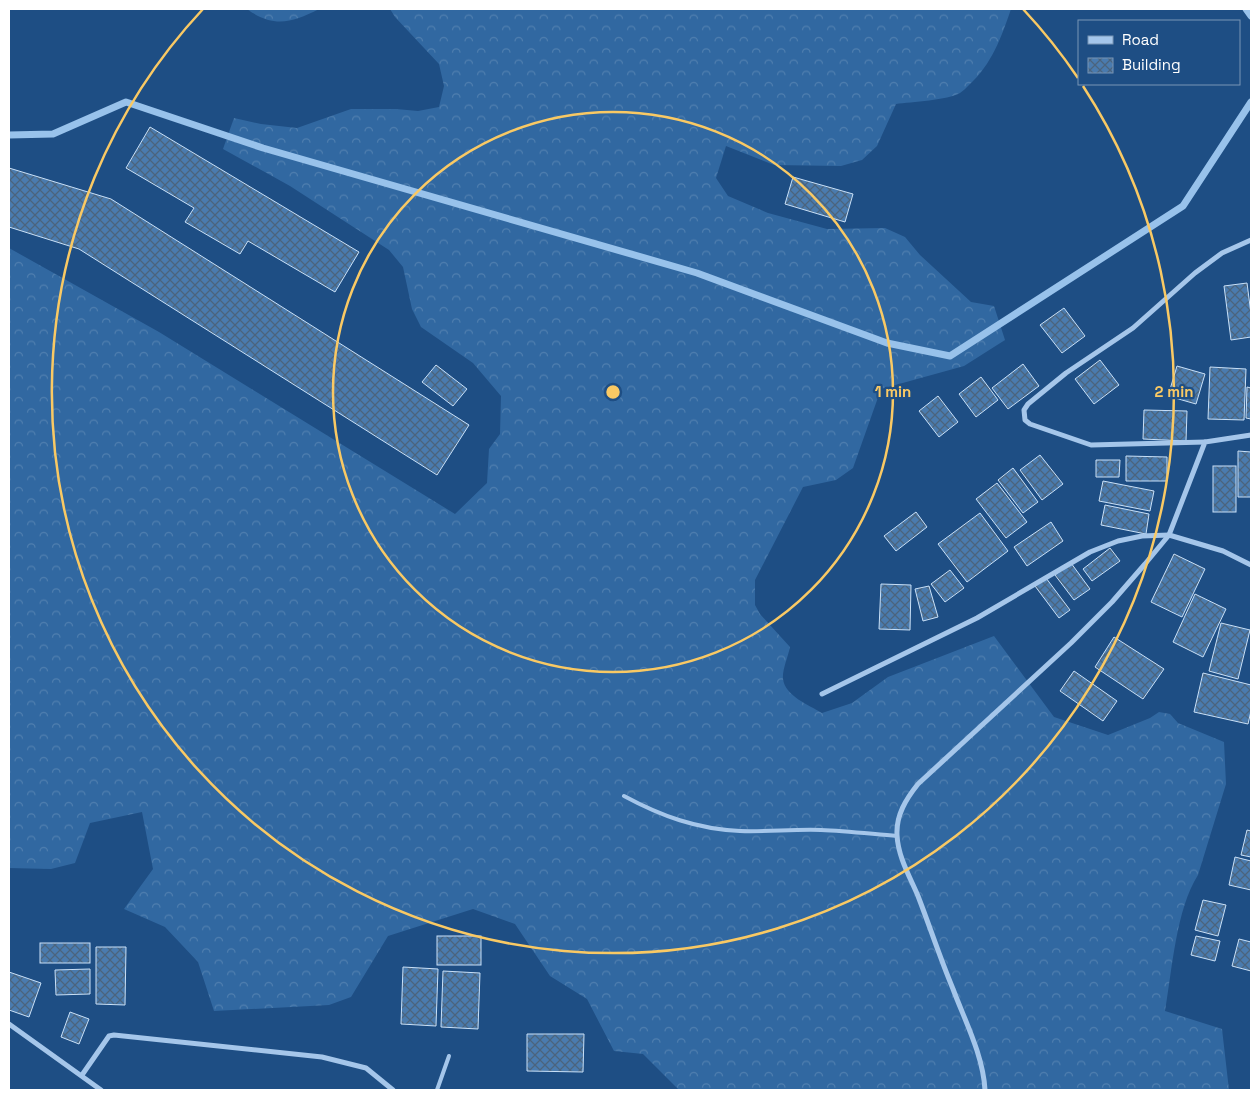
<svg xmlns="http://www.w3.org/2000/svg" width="1260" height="1099" font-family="'Space Grotesk',sans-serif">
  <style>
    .forest { fill: url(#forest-crowns) }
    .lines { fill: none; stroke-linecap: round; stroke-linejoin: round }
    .stream { stroke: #98c2eb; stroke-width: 7 }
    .building { fill: url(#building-cross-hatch); stroke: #c9e0f7 }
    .lane { stroke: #a5c6ea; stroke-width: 4 }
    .street { stroke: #a5c6ea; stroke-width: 5 }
    .ring { fill: none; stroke: #f9c964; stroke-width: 2.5 }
    .centre { fill: #f9c964; stroke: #1e4e84; stroke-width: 2.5 }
    .ring-label { font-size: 15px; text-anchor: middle; font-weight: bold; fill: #f9c964; stroke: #1e4e84; stroke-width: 4.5; stroke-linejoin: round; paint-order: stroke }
  </style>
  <defs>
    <pattern id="forest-crowns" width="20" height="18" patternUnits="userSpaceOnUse" patternTransform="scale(1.25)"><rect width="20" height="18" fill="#3168a1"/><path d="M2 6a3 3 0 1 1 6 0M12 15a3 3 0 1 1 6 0" fill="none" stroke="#507faf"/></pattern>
    <pattern id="building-cross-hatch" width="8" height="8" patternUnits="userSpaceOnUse" patternTransform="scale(1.25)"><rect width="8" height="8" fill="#4a7bae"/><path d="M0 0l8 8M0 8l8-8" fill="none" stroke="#4b647d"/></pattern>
  </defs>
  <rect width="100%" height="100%" fill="#1e4e84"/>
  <g class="forest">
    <path d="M247 9H319C292 23 273 28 247 9Z"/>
    <path d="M390 9H1011C1001 38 992 64 969 85 966 88 963 91 960 93 948 100 911 102 896 104L877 146 862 160 841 166 774 165 726 146 716 178 728 196 768 213 827 229 885 228 905 237 920 255 971 302 994 306 1005 340 964 366 881 389 853 468 836 480 803 487 755 580V605L760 614 790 647C788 657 782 670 783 679 785 696 809 705 822 713L852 703 888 677 994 636 1054 717 1108 735 1150 718 1159 712 1170 714 1178 723 1224 742 1226 784 1198 875C1176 909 1172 971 1165 1011L1222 1029 1229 1090H679L643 1054 614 1051 587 999 550 976 515 924 473 909 388 936 351 997 329 1005 214 1011 198 962 165 927 124 909 153 869 142 812 90 823 75 863 51 869 9 868V248L159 332 455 514 487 483 489 449 500 434 501 396 473 363 421 327 412 309 403 267 389 250 290 186 223 149 234 118 261 124 297 128 351 109H396L418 111 439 107 444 86 439 64 395 17Z"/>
  </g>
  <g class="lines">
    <g class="stream">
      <polyline points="1246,9 1251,16"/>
      <polyline points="9,135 53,134 126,102 263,148 697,273 887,343 950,356 1183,206 1251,102"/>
    </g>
  </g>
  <g class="building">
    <polygon points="150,127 359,252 335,292 248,241 240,254 185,222 194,208 126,168"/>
    <polygon points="9,168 111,199 469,425 437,475 79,249 9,227"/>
    <polygon points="793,177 853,194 845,222 785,204"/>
    <polygon points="1247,283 1251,314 1251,337 1231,340 1224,286"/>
    <polygon points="1064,308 1085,336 1062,353 1040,325"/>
    <polygon points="1100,360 1119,385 1094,404 1075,379"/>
    <polygon points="1023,364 1039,386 1008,409 992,388"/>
    <polygon points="436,365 467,389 453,406 422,382"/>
    <polygon points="1177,366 1205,374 1196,404 1168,396"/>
    <polygon points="1210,367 1246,369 1244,420 1208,419"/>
    <polygon points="981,377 998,400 976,417 959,394"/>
    <polygon points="1247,387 1251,388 1251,419 1246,418"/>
    <polygon points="938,396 958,422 939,437 919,411"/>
    <polygon points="1144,410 1187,411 1186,441 1143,439"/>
    <polygon points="1238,451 1251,452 1251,497 1238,497"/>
    <polygon points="1040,455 1063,484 1042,500 1020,470"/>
    <polygon points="1126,456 1167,457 1167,481 1126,481"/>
    <polygon points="1096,460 1120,460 1119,477 1096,477"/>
    <rect x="1213" y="466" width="23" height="46"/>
    <polygon points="1013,468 1038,502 1023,513 998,480"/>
    <polygon points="1103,481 1154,491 1150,511 1099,501"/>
    <polygon points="997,483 1027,522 1006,538 976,499"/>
    <polygon points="1105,505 1149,514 1146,534 1101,525"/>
    <polygon points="916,512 927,527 896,551 884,536"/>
    <polygon points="980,513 1008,551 967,582 938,544"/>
    <polygon points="1051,522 1063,541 1027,566 1014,547"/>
    <polygon points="1110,548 1120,561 1092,581 1083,569"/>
    <polygon points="1174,554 1205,569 1182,617 1151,602"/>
    <polygon points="1071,563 1090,589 1074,600 1055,575"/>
    <polygon points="950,570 964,588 945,602 931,584"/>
    <polygon points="1046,578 1070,610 1059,618 1035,586"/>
    <polygon points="881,584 911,585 910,630 879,629"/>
    <polygon points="929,586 938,617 923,621 915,589"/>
    <polygon points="1195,594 1226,609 1203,657 1173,642"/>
    <polygon points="1221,623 1250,630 1238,679 1209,671"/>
    <polygon points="1114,637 1164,669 1143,699 1095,667"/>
    <polygon points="1074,671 1117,701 1103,721 1060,691"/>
    <polygon points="1203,673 1251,685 1251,711 1248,724 1194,712"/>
    <polygon points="1247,830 1251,831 1251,857 1241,855"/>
    <polygon points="1235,857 1251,861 1251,890 1229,885"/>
    <polygon points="1203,900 1226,905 1218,936 1195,930"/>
    <rect x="437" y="936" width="44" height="29"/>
    <polygon points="1196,936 1220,941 1215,961 1191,955"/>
    <polygon points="1239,939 1251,942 1251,971 1232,966"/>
    <rect x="40" y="943" width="50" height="20"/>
    <polygon points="96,947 126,947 125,1005 96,1004"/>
    <polygon points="403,967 438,969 436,1026 401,1024"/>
    <polygon points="90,969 90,994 56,995 55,970"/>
    <polygon points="443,971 480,973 478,1029 441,1027"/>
    <polygon points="9,972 41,983 29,1017 9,1010"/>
    <polygon points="70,1012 89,1019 79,1044 61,1037"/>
    <polygon points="527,1034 584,1034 583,1072 527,1071"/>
  </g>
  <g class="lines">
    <g class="lane">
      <path d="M624 796C661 816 697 829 740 831 767 832 794 829 821 830 846 831 872 834 897 836"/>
      <polyline points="437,1090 449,1056"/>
    </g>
    <g class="street">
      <polyline points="1205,442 1091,445 1030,424 1025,420 1024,410 1028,404 1066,373 1133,328 1195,273 1222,253 1251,240"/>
      <polyline points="822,694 977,618 1090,552 1118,541 1142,536 1169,535 1223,551 1251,565"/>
      <polyline points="9,1024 101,1090"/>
      <polyline points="82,1075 109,1036 114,1035 322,1057 366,1068 393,1090"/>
      <path d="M985 1090C983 1055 965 1021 953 989 940 958 930 927 918 896 910 877 898 857 897 835 896 815 906 799 918 784L1071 643 1112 602 1145 564 1169 535 1205 442 1251 435"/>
    </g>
  </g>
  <g class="ring">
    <circle cx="613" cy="392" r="280"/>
    <path d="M1023 9A561 561 0 0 1 1078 78M1083 86A561 561 0 1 1 203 9"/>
  </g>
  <circle cx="613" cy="392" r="8" class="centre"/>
  <g class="ring-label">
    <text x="893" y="397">1 min</text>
    <text x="1174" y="397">2 min</text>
  </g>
  <rect width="1260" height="1099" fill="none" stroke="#ffffff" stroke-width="20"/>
  <rect x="1078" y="20" width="162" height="65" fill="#1e4e84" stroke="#7895b5"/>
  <rect x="1088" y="36" width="25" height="8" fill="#a5c6ea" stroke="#7895b5"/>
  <text x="1122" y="45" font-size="15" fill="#ffffff">Road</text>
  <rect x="1088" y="58" width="25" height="15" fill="url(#building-cross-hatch)" stroke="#7895b5"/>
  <text x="1122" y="70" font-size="15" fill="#ffffff">Building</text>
</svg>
